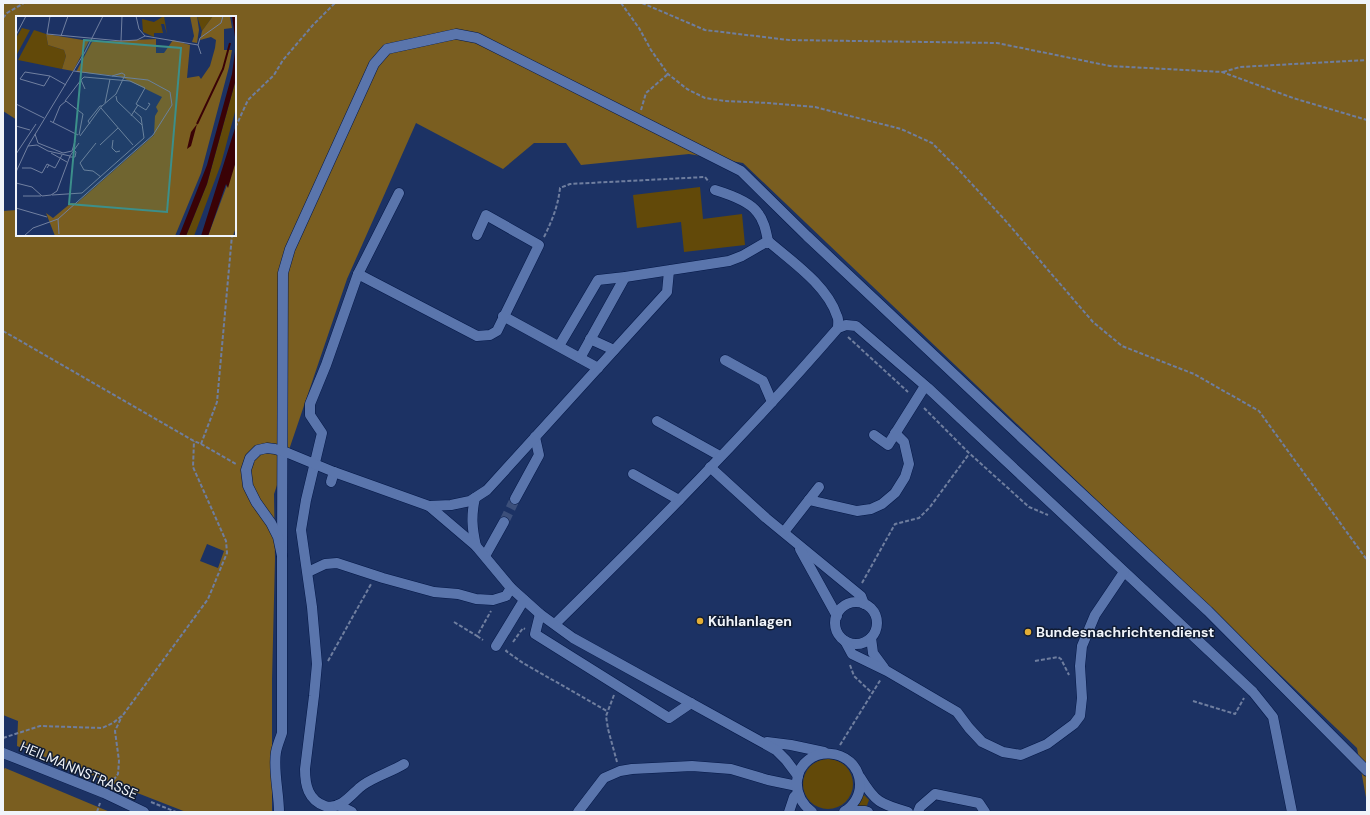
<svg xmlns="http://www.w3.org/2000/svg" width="1370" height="815" font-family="'DM Sans',sans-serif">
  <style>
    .green { fill: #624909 }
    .forest { fill: #7a5e20; fill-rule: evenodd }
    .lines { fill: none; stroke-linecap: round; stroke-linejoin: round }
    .minor-tunnel { stroke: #3c4f7a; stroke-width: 10; stroke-dasharray: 10 5; stroke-linecap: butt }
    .minor-casing { stroke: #051847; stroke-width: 11 }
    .path { stroke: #6f7e9f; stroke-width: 2; stroke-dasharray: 4 2; stroke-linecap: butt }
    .minor { stroke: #5a75ac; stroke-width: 10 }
    .poi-dot { fill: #e3ae35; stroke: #111c32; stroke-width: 1.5 }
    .labels { text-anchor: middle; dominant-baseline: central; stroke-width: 3; stroke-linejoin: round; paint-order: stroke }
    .poi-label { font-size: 14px; font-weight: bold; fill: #f0f4fa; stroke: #111c32; text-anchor: start }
    .street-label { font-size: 14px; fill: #f0f4fa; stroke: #111c32 }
    .inset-river { fill: none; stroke: #3a0206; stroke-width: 2 }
    .inset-road { fill: none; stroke: #7180a0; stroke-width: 1 }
    .view { fill: #3c8f8a; fill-opacity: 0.15; stroke: #3c8f8a; stroke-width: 2 }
    .inset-edge { fill: none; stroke: #f0f4fa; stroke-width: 2 }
  </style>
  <rect width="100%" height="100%" fill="#1c3264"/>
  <g class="green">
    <polygon points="700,187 703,219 742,214 745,245 684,252 681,222 637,228 633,195"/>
    <circle cx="828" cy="784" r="25"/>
    <polygon points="862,793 869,800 866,808 856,806"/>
  </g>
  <g class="forest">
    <path d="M3 3H1367V803L1357 748 743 163 689 154 581 165 566 143H534L503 169 416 123 347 279 274 494 275 559 272 679V812H186L17 746 18 721 3 715V211L17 210V235H235V17H17V120L3 111ZM207 544 224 551 218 568 200 561Z"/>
    <polygon points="5,768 110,812 3,812 3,770"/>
  </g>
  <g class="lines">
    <polyline class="minor-tunnel" points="504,522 515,499"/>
    <g class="minor-casing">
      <g id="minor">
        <path d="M715 190C728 194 749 201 757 212 764 220 766 231 768 241"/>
        <polyline points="358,274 399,193"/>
        <polyline points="503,316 598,368"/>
        <polyline points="590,339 614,350"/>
        <path d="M559 346 598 280 625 277 729 261 742 256 768 241C791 261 827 285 837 316 839 319 838 324 838 328"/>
        <polyline points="580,358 625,277"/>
        <polyline points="725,360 763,381 772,402"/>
        <polyline points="657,421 720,456"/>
        <polyline points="874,435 888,445 925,386"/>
        <polyline points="710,467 766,518 861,596 864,604"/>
        <polyline points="633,474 679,500"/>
        <polyline points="331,482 334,472"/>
        <path d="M475 498C471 516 472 528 476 546"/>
        <polyline points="515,499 539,455 535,437"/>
        <polyline points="809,500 857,511 871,509 882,504 895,493 905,477 909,464 904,442 895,433"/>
        <polyline points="429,506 451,505 470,501 487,490 667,292 669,271"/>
        <polyline points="784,532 819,487"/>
        <polyline points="800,549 837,616"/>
        <polyline points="282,556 283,273 290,249 374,64 387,49 456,34 477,38 741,171 807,236 1022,438 1208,611 1367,771"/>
        <polyline points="485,556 504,522"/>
        <polyline points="308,572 325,564 337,563 383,578 434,592 458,594 476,599 493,600 506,596 511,588"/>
        <circle cx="856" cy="623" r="21"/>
        <polyline points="540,614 535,634 669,718 691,703"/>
        <path d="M555 624C653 528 749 431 838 328L846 325 856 326 928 388 1253 692 1273 717 1292 812"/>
        <polyline points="871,638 873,653 884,668"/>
        <polyline points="845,641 852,654 887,671 957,712 969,728 982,742 1003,752 1021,755 1047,744 1074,724 1080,716 1082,698 1080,666 1082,646 1095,615 1124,572"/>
        <polyline points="496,646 524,600"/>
        <polyline points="767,742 791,745 824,752"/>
        <polyline points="3,753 104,793 144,812"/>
        <path d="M404 764C391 772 376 776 363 785 356 790 350 798 342 803 337 806 331 808 325 806 308 800 305 785 305 769L314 696 317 664 312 607 301 530 306 500 322 433 310 415V404L326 365 358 274 477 336 490 335 497 331 539 245 486 215 477 235"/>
        <path d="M860 777C875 802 880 804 908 812"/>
        <polyline points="338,805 352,812"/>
        <polyline points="845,811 865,811 868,812"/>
        <path d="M279 812C279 793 273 770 276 752 277 746 280 739 282 733V556L278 537 271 523 256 502 248 486 246 470 250 458 258 450 267 448 275 449 288 453 334 472 429 506 476 546 511 588 540 614 573 638 776 750 786 760 798 776"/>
        <polyline points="578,812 604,778 620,771 632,769 692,766 731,769 768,780 797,786"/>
        <polyline points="789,812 794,797 798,793"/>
        <path d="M812 812C802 804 796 794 797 781 801 743 858 745 860 784 860 796 853 806 844 812"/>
        <polyline points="918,812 920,807 935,794 979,803 985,812"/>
      </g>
    </g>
    <g class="path">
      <polyline points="621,3 639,28 651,50 668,74 687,89 705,98 725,101 768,103 815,107 901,129 932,143 958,169 1004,219 1093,322 1122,346 1194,374 1259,411 1367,560"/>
      <polyline points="642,3 705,30 789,40 997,43 1110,66 1222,72 1293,98 1367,120"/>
      <polyline points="3,18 7,13 24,3"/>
      <polyline points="1223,72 1240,67 1367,60"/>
      <polyline points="641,110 646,93 668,74"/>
      <polyline points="235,205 236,126 248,100 274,75 283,60 313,25 335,3"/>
      <path d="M544 237C552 221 558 206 560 188L570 184 705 177 709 182"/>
      <polyline points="3,331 194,441 201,444 236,464"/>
      <polyline points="848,337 908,392"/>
      <polyline points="924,408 969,453 1029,507 1048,515"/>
      <polyline points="201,444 217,402 232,235"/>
      <polyline points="862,583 895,524 919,518 930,507 969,454"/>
      <polyline points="454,622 477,636 491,611"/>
      <polyline points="477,636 483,640"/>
      <polyline points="513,642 523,628 525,629"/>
      <polyline points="507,650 506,651 523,663 607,711"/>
      <polyline points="328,661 371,584"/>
      <polyline points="1035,661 1058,657 1061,659 1069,675"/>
      <polyline points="850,665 854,676 872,693"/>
      <polyline points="614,695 606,716 608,729 617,762"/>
      <polyline points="1193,701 1235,714 1244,698"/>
      <polyline points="3,738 40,726 102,728 113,723 123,715 208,599 227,553 226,541 193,467 194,441"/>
      <polyline points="840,745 881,679"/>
      <polyline points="110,785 118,774 119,761 115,731 122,716"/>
      <polyline points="151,802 176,812"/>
      <polyline points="97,812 100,803"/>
    </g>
    <use href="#minor" class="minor"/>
  </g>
  <g class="poi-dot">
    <circle cx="700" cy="621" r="4"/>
    <circle cx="1028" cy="632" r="4"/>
  </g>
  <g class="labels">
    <g class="poi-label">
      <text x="708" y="621">Kühlanlagen</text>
      <text x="1036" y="632">Bundesnachrichtendienst</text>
    </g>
    <g class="street-label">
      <text transform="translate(79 770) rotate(23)">HEILMANNSTRASSE</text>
    </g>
  </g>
  <g transform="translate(16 16)">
    <rect width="220" height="220" fill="#1c3264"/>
    <path d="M148 0 151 18 148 8H145L147 17H138V21L127 16 126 3 138 6ZM181 0H197L186 15ZM6 12 14 14 0 40V22ZM18 14 30 18 32 29 48 34 50 40 46 53 2 44ZM220 63V92L205 148 178 220H170L191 168Z" fill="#624909"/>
    <path d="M174 0H181L183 14 181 27 176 26 178 20ZM197 0H214L216 12 208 13V34H216L213 51 185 157 159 220H39L30 197 37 202 55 187H61L138 119 139 100 142 95 140 91 146 81 103 60 60 56 76 26 140 23V37H148L157 24 174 29 171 62 183 60 185 63 194 50 199 32 200 24 195 21 184 24 186 15ZM30 18 73 25 57 55 46 53 50 40 48 34 32 29ZM220 145V211L217 220H192Z" fill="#7a5e20"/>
    <path d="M216 0H220V63L191 168 170 220H163L191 149 216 58 220 28ZM181 108 175 130 171 133 175 116ZM220 109V145L212 172 210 168 192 220H185Z" fill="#3a0206"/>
    <path class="inset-river" d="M181 108 207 53 214 27"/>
    <path class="inset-road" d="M34 0 31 18 105 25 121 24 129 20M120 0 123 13 129 20 182 29 185 38M0 19 10 0M45 20 52 0M105 25 106 0M182 29 184 22 205 7 207 0M58 55 96 60 106 57 109 59 100 78 86 90 64 120M34 60 28 70 4 63 9 56 34 60 50 69M69 73 65 64 68 61 114 65 129 72 120 88 130 94 134 88 132 87M100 80 101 85 126 109M49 85 65 64M89 87 94 63M0 88 28 102M85 92 117 129M115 100 122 89M34 105 62 119M37 107 44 90 50 85 67 98 63 119M74 108 72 105 84 90H86M0 110 14 114M19 118 22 127 47 137 56 135 59 125M97 124 96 132 100 136 104 135M80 127 64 147 68 154 77 155 85 161M84 129 102 112M12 130 21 129 32 135 54 140 63 127M35 137 51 146M0 138 20 108M54 141H59L60 136 57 133M6 152H15L26 157 31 148 33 149M31 152 33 149 39 152 46 139M0 156 12 130 69 36 87 0M0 167 16 171 26 180 35 179 41 175 54 140M36 179 66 177 128 122 125 101 118 95M7 180H25M0 192 31 201M42 203 43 218M8 220 17 212 42 203 79 170 137 119 156 89 154 76 132 64 96 60"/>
    <path class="view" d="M68 24 165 32 151 196 53 188Z"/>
    <rect width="220" height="220" class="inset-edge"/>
  </g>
  <rect width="1370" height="815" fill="none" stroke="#f0f4fa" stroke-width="8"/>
</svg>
